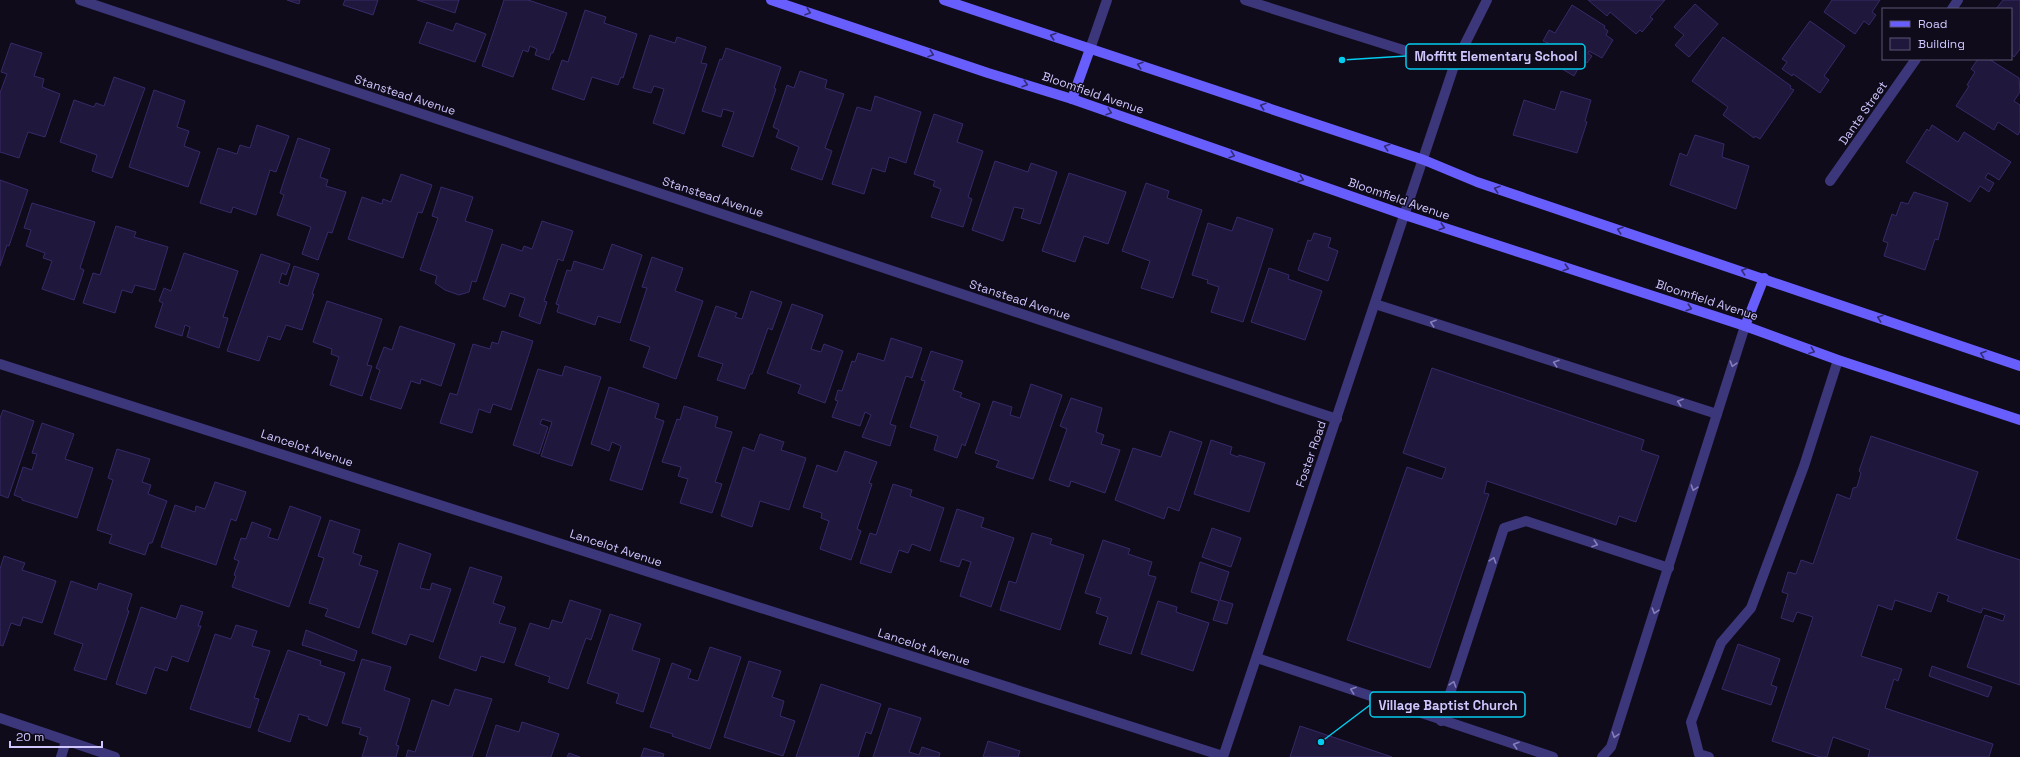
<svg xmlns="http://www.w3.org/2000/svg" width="2020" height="757" font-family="'Space Grotesk',sans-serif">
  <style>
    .building { fill: #20173c; stroke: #382968 }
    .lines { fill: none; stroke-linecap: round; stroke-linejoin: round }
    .service { stroke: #3c367a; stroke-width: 10 }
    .minor { stroke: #3c367a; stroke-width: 10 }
    .secondary { stroke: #685efd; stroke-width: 10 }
    .oneway { stroke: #332c75 }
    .oneway2 { stroke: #867ebc }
    .labels { text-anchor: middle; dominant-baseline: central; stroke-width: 3; stroke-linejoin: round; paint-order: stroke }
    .street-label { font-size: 12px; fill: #cfc6fe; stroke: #0f0b1b }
    .leader { fill: none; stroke: #02cdee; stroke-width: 1.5 }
    .callout-dot { fill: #02cdee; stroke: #0f0b1b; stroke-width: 1.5 }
    .callout { fill: #0f0b1b; stroke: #02cdee; stroke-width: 1.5 }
    .callout-label { font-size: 13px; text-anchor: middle; font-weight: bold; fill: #cfc6fe }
  </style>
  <rect width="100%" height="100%" fill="#0f0b1b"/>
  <g class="building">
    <polygon points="287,0 300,0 299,4"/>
    <polygon points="345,0 378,0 373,15 343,5"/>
    <polygon points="417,0 459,0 455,13"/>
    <polygon points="504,0 528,0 567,13 553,53 551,53 549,60 535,55 537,49 530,46 528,52 523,50 513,77 482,66"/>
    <polygon points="1588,0 1665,0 1650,17 1653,19 1642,32 1640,30 1636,34 1610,12 1607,16"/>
    <polygon points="1832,0 1880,0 1872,12 1876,15 1869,25 1864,21 1855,34 1824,12"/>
    <polygon points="2003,0 2020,0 2020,49 2014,57 2011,54 2011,9 1996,9"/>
    <polygon points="1695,4 1718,24 1689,57 1675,45 1684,35 1674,27"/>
    <polygon points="1572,5 1605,26 1604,28 1608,31 1606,35 1613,40 1602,58 1589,51 1588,53 1592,56 1587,63 1583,60 1574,76 1540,56 1548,43 1543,41 1549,30 1555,33"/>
    <polygon points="585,10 606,17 604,23 637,34 623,78 621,77 618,85 592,77 584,100 552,89 562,60 568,62"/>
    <polygon points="1810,21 1845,46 1824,76 1829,80 1820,93 1793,74 1792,76 1782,69 1787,62 1782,59"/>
    <polygon points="427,22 453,31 456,23 486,34 475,62 419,43"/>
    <polygon points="650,35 675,43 677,37 706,47 701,63 707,64 684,134 653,123 664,89 654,86 651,93 633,88"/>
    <polygon points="1723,37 1791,86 1790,88 1794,90 1760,139 1755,136 1754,138 1723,115 1728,107 1692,81"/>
    <polygon points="11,43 42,53 34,76 44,79 42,87 60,94 45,137 28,132 19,158 0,152 0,93 7,74 1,72"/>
    <polygon points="726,48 781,67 774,88 776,89 753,157 722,146 734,112 723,109 721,117 702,111 720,59 722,60"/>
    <polygon points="1978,59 1989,59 2019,78 2020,92 2014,101 2020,105 2020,131 2018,135 1998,122 1994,130 1956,106 1969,86 1967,85 1975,72 1971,69"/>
    <polygon points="800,71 827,80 825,88 844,94 825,148 832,151 822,180 791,169 799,147 776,137 779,130 773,127 787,85 794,88"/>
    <polygon points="114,77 145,88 112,178 92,171 97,155 60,142 74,100 94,107 96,103 104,106"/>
    <polygon points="154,90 185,101 177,127 189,131 184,146 200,152 188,187 129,167"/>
    <polygon points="1561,91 1591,100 1585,121 1587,122 1577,153 1513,135 1524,100 1555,110"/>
    <polygon points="875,96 921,112 906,163 889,157 885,172 872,168 864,194 832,184 857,107 871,111"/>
    <polygon points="934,114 963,124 957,142 983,151 968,197 972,199 963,227 931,217 941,189 933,186 935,181 914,174"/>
    <polygon points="257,125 289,136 276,172 270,170 256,215 233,207 231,213 200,203 218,148 237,154 240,145 250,148"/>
    <polygon points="1932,125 1958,142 1964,132 2011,162 1999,180 1988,173 1985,178 1994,183 1989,192 1980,186 1970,202 1906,162 1927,129 1929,131"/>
    <polygon points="1695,135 1724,144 1722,157 1749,166 1736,209 1670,185 1680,153 1687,156"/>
    <polygon points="298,138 330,149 320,177 328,180 326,186 346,192 332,233 328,232 318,260 302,254 311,227 277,215 284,195 280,193"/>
    <polygon points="995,161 1028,172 1031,163 1057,172 1040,224 1021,218 1024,209 1014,207 1003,241 972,230"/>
    <polygon points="1069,173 1126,192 1108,244 1084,236 1075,262 1042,251"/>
    <polygon points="401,174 432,185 422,213 418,212 403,258 348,239 362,197 382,204 383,199 391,202"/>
    <polygon points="0,180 28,190 9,246 7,245 0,266"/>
    <polygon points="1146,183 1169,191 1167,198 1202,210 1173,298 1141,288 1150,261 1122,251"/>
    <polygon points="441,187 473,197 465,221 493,230 476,282 472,281 469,292 459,295 445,290 435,283 437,276 420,270 438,218 432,216"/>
    <polygon points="1914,192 1948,203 1938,240 1935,239 1925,270 1884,256 1888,243 1883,241 1892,214 1896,216 1901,202 1908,204"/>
    <polygon points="32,203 95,222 80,268 84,270 74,300 42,289 52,261 43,258 45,253 26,246 31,230 24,228"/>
    <polygon points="1237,217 1273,229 1243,322 1211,312 1219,287 1207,283 1208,280 1192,275 1208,223 1232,231"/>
    <polygon points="542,221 573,231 563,261 558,259 544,301 547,302 540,324 519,316 525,298 510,293 505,307 483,299 502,244 522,251 524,246 532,249"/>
    <polygon points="116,226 136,232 134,237 168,247 155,290 135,285 132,293 122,290 115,313 83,303 93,273 100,275"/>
    <polygon points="1314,233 1331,238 1328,247 1338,251 1328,281 1298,270 1308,240 1311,241"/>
    <polygon points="612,244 642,255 620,323 598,316 595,325 557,312 559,305 556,304 567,270 571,271 574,261 603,270"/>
    <polygon points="184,253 238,271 223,317 228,318 219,348 187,337 190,327 185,325 182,336 155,327 163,303 159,301 164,288 171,291"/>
    <polygon points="261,254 290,264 286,275 282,273 279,283 288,286 294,266 319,274 312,294 314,294 302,330 286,325 280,340 268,336 259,361 227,351"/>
    <polygon points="652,257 683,268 675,291 703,301 676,379 643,367 650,347 630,340 647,288 642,287"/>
    <polygon points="1269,268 1289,275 1288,279 1322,291 1305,340 1251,322"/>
    <polygon points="751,291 782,302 772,330 768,328 752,374 750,374 745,389 717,380 723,364 698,356 716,306 737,313 735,317 742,319"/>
    <polygon points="327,301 382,319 367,365 372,366 362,396 330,385 339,357 331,354 332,349 313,342"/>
    <polygon points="792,304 823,315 811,349 821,352 824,344 843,351 825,403 798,393 801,385 767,373"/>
    <polygon points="400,326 455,344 441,386 421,379 420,384 411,381 401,409 370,399 380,370 376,368 384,347 392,350"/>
    <polygon points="502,331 533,341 511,410 493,404 490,413 479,409 472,433 440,423 450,393 457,395 473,344 490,349 492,342 498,344"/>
    <polygon points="891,338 922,348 912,378 906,376 890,424 896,426 890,446 862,437 871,415 865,412 860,426 832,417 838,401 835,400 838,390 842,391 852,361 855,362 858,353 884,361"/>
    <polygon points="931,351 963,361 953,390 962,393 960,397 980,404 965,446 962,444 957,458 934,450 938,436 910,427 925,381 921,380"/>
    <polygon points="565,366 601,377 572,466 541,456 552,422 542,419 540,424 548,427 539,454 513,445 538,369 562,376"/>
    <polygon points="1432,368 1644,440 1641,450 1659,456 1636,522 1619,516 1616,525 1487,481 1484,493 1489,494 1430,668 1347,640 1407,467 1442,479 1446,468 1403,453"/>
    <polygon points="1031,384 1062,395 1033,479 996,467 999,461 975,453 993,401 1012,407 1010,415 1020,418"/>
    <polygon points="609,387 659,404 655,418 664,421 642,490 610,480 621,446 612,442 609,451 591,444"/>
    <polygon points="1071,398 1102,408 1096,432 1104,435 1101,444 1120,450 1105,493 1071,481 1069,487 1049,480 1067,429 1060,426"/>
    <polygon points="684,406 718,417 715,427 732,432 715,482 722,484 712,513 680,503 688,479 678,476 681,467 662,462 677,419 680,420"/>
    <polygon points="3,410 34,421 8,498 0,495 0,418"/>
    <polygon points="42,423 74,434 65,459 93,468 77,518 22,500 22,498 14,495 23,467 32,470 37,454 32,453"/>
    <polygon points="1170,431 1202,442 1179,511 1168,507 1164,519 1115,500 1133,448 1161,457"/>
    <polygon points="760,434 784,442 781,450 806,458 789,510 760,501 752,527 721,516 743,447 754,451"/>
    <polygon points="1871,436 1978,472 1956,539 2020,560 2020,685 1967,667 1985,615 2003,621 2005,615 1983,608 1981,613 1947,601 1949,596 1938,592 1931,612 1895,600 1892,610 1878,605 1861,656 1902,669 1898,681 1894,679 1885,708 1993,744 1989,757 1868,757 1870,750 1833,737 1827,757 1820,757 1772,741 1813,617 1797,612 1793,622 1781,618 1788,594 1782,592 1788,572 1796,574 1801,560 1813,564 1837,494 1850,499 1853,488 1857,487 1861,473 1859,471"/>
    <polygon points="1211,440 1232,447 1230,454 1238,457 1239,455 1265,463 1249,512 1194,494"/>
    <polygon points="117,449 150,459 142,482 151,485 148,494 167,501 152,543 149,543 145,555 109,543 112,535 97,530 113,480 108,478"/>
    <polygon points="845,451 877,462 869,483 872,484 857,529 861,531 851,560 820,549 829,521 821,518 822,513 803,507 817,465 837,472"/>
    <polygon points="215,482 246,492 236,521 231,519 216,565 161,547 175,505 195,512 196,506 205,509"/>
    <polygon points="893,484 912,490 910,496 944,508 930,551 912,544 908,553 899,550 891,573 860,563 870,533 876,535"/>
    <polygon points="290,506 321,517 289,607 232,587 236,576 234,575 239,561 234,559 241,538 246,539 252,522 271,529 268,537 278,540"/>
    <polygon points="957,509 984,518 981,527 1014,538 991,607 960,596 971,562 962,559 959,567 940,561"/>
    <polygon points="330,520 360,530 353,553 362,556 359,565 378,571 359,628 325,616 328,609 309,603 324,558 318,556"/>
    <polygon points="1212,528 1241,538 1231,567 1202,557"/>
    <polygon points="1032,533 1052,539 1050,544 1084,555 1060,630 1000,610 1009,581 1016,583"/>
    <polygon points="1103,540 1130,549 1128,554 1152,562 1148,575 1156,577 1131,654 1099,644 1108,617 1096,613 1101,598 1085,593"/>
    <polygon points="399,543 431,554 420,588 430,590 432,583 451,589 433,642 410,634 406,645 372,633"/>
    <polygon points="4,556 25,563 22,570 56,581 42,623 23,617 20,626 11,623 3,646 0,645 0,569"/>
    <polygon points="1200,562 1229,572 1220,600 1233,604 1227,624 1213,620 1219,601 1191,592"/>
    <polygon points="470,567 502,577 493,603 505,607 499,623 516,628 504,663 481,656 476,671 439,658"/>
    <polygon points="71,581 97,590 99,583 132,594 127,610 129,611 106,680 74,670 83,644 54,634"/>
    <polygon points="570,600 601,610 591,640 586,638 568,689 548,682 550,677 515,665 530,623 549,629 552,620 562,623"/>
    <polygon points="1158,601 1177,607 1176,612 1209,623 1193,671 1141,654"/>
    <polygon points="181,605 203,612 198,626 201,626 188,662 172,656 167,671 155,667 146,694 116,684 141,607 176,619"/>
    <polygon points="610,614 641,624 632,650 660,659 643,712 616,703 619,694 587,683"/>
    <polygon points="236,625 257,631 252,646 270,651 254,698 259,699 250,728 190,709 215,634 231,639"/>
    <polygon points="306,630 357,651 354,661 302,645"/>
    <polygon points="1738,644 1780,659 1771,685 1777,687 1771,705 1722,689"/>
    <polygon points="710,647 741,657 710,749 672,736 673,734 650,727 672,663 691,670 688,678 698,681"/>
    <polygon points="288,650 321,661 320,665 345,673 327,726 308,719 309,717 299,714 290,742 258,731"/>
    <polygon points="362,659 391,667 384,690 410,699 396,745 399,746 396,757 362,757 368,737 359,734 361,728 342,723"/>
    <polygon points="749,661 781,671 772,697 784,701 780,716 795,721 783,756 724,737"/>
    <polygon points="1932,666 1992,687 1988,697 1929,676"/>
    <polygon points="821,684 881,704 871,734 866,732 858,757 796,757"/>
    <polygon points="455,689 492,699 472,757 406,757 408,750 415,752 432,700 449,706"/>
    <polygon points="889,708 921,718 909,752 919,755 922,747 940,753 939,757 873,757"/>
    <polygon points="522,722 559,734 551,757 486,757 496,725 519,732"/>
    <polygon points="1300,726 1392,757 1290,757"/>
    <polygon points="988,741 1020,751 1018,757 983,757"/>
    <polygon points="644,748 664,754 663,757 641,757"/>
    <polygon points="569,753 580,757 567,757"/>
  </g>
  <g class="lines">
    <g class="service">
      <polyline points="1245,0 1454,66"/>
      <polyline points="1090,49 1107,0"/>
      <polyline points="1375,304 1717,414"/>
      <polyline points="1257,658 1553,757"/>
      <polyline points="1441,721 1504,528 1526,521 1669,568"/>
      <polyline points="1602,757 1611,747 1745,326"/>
      <polyline points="1709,757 1699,754 1691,722 1721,643 1751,608 1804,466 1838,360"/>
    </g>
    <g class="minor">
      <polyline points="80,0 1337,419"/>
      <polyline points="1952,9 1958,0"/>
      <polyline points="1830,181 1916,59"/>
      <polyline points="0,364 1223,756"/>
      <polyline points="0,718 115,757"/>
      <polyline points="61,757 66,741"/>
      <polyline points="1223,757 1454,66 1487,0"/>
    </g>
    <g class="secondary">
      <polyline points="771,0 988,73 1072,99 1405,215 1745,326 1838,360 2020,420"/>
      <polyline points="944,0 1424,160 1477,182 2020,366"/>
      <polyline points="1072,99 1090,49"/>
      <polyline points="1745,326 1764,278"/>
    </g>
  </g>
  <defs><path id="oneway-chevron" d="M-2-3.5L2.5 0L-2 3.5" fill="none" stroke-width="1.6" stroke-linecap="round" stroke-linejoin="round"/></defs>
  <g class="oneway">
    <use href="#oneway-chevron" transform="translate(808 12) rotate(19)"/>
    <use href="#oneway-chevron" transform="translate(1053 36) rotate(-162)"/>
    <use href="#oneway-chevron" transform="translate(931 54) rotate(19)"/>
    <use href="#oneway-chevron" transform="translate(1140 65) rotate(-162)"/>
    <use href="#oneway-chevron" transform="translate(1025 84) rotate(17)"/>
    <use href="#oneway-chevron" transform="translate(1263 106) rotate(-162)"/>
    <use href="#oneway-chevron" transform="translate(1109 112) rotate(19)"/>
    <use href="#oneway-chevron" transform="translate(1387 147) rotate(-162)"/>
    <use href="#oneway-chevron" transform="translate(1232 155) rotate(19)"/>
    <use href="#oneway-chevron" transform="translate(1301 179) rotate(19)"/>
    <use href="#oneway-chevron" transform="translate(1497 189) rotate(-162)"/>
    <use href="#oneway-chevron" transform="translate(1442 227) rotate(18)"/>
    <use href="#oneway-chevron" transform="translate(1620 230) rotate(-162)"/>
    <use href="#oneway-chevron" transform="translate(1566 268) rotate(18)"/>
    <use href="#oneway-chevron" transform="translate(1744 271) rotate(-161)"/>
    <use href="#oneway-chevron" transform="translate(1689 308) rotate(18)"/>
    <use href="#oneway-chevron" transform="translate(1880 318) rotate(-161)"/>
    <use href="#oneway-chevron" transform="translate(1812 351) rotate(20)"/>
    <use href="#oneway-chevron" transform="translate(1983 354) rotate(-161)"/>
  </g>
  <g class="oneway2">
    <use href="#oneway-chevron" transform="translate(1433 323) rotate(-162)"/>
    <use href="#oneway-chevron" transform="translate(1556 363) rotate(-162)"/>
    <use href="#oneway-chevron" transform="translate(1733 364) rotate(107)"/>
    <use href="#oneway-chevron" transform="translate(1680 402) rotate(-162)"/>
    <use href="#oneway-chevron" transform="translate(1694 488) rotate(108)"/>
    <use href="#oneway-chevron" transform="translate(1595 544) rotate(18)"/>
    <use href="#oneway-chevron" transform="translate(1493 560) rotate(-72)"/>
    <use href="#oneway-chevron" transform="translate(1655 611) rotate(108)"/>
    <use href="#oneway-chevron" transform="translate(1453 684) rotate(-72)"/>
    <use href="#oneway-chevron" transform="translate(1353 690) rotate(-161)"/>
    <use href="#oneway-chevron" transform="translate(1615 735) rotate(108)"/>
    <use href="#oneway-chevron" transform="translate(1516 745) rotate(-162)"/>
  </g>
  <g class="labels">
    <g class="street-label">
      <text transform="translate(1093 93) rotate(19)">Bloomfield Avenue</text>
      <text transform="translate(405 95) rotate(18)">Stanstead Avenue</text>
      <text transform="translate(1863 113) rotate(-55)">Dante Street</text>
      <text transform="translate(713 197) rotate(18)">Stanstead Avenue</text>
      <text transform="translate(1399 199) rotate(19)">Bloomfield Avenue</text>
      <text transform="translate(1020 300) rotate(18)">Stanstead Avenue</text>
      <text transform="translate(1707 300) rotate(18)">Bloomfield Avenue</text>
      <text transform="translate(307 448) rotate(18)">Lancelot Avenue</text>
      <text transform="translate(1311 454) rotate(-71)">Foster Road</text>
      <text transform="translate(616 548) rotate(18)">Lancelot Avenue</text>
      <text transform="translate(924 647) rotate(18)">Lancelot Avenue</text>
    </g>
  </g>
  <path class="leader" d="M1342 60L1406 56M1321 742L1370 705"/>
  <g class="callout-dot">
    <circle cx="1342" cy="60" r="4"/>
    <circle cx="1321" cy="742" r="4"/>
  </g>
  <g class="callout">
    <rect x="1406" y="44" width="179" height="25" rx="4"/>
    <rect x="1370" y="692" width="155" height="25" rx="4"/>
  </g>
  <g class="callout-label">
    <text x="1496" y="61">Moffitt Elementary School</text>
    <text x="1448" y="710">Village Baptist Church</text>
  </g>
  <rect x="1882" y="8" width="130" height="52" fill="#0f0b1b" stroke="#5c5676"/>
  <rect x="1890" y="21" width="20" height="6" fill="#685efd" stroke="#5c5676"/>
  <text x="1918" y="28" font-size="12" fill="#cfc6fe">Road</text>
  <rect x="1890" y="38" width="20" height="12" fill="#20173c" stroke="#5c5676"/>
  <text x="1918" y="48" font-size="12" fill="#cfc6fe">Building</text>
  <path d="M10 741v6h92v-6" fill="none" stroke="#cfc6fe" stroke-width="2"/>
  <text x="16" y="741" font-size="12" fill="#cfc6fe" stroke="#0f0b1b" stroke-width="3" paint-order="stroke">20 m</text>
</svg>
